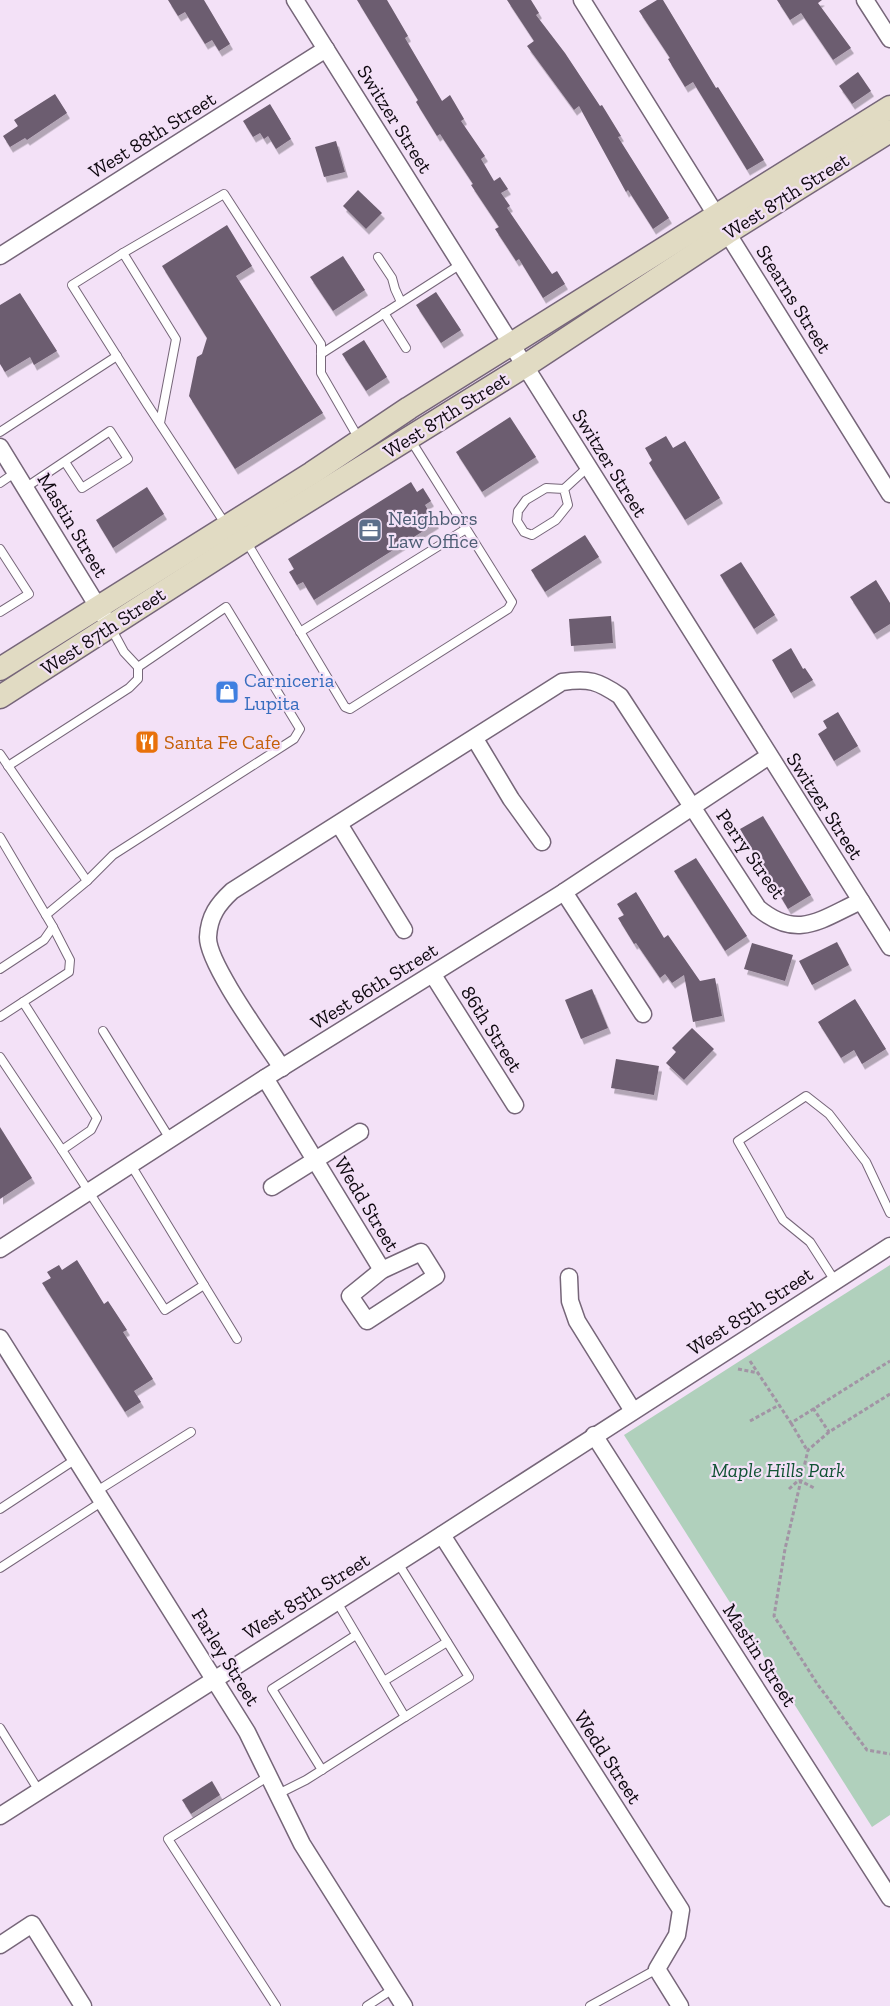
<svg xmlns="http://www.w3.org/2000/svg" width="890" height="2006" font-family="'Zilla Slab',serif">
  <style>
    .green { fill: #b0d0bc }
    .building { fill: #6c5d6f; filter: url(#shadow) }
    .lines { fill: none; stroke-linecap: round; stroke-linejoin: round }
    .service-casing { stroke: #766679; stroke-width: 10 }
    .minor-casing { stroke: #766679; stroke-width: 19 }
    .secondary-casing { stroke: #766679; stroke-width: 25 }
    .path { stroke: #a294a5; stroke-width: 3; stroke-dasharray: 4 2.5; stroke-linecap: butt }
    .service { stroke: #fff; stroke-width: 8 }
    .minor { stroke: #fff; stroke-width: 16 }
    .secondary { stroke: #e1dbc3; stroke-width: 22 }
    .labels { text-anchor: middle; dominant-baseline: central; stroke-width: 4.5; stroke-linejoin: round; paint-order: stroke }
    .street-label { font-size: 20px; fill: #0f0910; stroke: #f3e1f7 }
    .service-label { font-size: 20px; fill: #4e5e75; stroke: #f3e1f7; text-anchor: start }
    .shop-label { font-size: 20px; fill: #366cbe; stroke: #f3e1f7; text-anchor: start }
    .food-label { font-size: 20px; fill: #c56008; stroke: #f3e1f7; text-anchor: start }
    .park-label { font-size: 20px; font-style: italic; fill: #125335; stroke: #f3e1f7 }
  </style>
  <defs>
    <filter id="shadow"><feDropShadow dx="3" dy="5.5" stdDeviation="0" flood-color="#0004"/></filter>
  </defs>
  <rect width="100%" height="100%" fill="#f3e1f7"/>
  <polygon class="green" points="890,1265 890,1815 872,1827 624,1435"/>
  <g class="building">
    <polygon points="168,0 204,0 230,44 219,51 212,40 205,44 185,12 178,16"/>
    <polygon points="357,0 387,0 408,36 405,38 442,101 450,95 464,119 461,121 485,156 481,159 494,181 500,177 508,189 501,193 510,206 507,208 552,274 557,271 565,284 543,298 519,259 516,261 495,229 499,227 471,185 473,184 440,134 437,136 416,102 418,100"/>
    <polygon points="507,0 531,0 539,13 536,15 565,53 600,106 602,105 621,136 618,137 669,218 653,229 628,190 626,192 579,106 574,110 527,46 534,41"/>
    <polygon points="657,0 663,0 716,88 718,87 764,160 747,170 693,82 685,87 668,59 670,58 639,11"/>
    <polygon points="777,0 822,0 818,3 851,48 833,60 801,13 790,20"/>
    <polygon points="858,72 871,91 852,104 839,86"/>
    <polygon points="55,94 67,113 27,140 25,138 10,147 3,136 18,126 14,120"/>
    <polygon points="270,104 291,139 276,149 268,136 264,139 260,133 253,137 243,121"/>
    <polygon points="336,141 345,172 324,177 315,147"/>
    <polygon points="358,190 382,213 366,229 343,206"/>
    <polygon points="227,225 252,266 236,276 323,413 235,469 189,396 197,357 202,354 207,338 162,266"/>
    <polygon points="343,256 365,290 333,311 310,277"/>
    <polygon points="436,292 461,330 441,343 416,305"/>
    <polygon points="20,293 57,351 34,365 30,357 5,372 0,364 0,305"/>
    <polygon points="364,340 387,377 366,391 342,354"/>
    <polygon points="510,417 536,457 482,492 456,452"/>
    <polygon points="666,436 673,448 685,441 720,498 685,520 649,463 652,460 645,448"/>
    <polygon points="411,482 417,492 423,488 431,501 425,505 436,523 314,600 303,582 297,585 289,572 294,569 288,559"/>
    <polygon points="147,487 164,514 113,548 96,520"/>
    <polygon points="585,535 599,557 545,592 531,570"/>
    <polygon points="741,562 775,615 754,629 720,575"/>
    <polygon points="876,580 890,603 890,624 874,634 850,597"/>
    <polygon points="611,616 613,643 571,646 569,619"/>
    <polygon points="791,648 803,669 805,668 813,680 791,693 772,660"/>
    <polygon points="838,712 858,746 834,761 818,734 827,728 823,721"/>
    <polygon points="763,816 811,895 788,909 740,829"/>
    <polygon points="696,858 747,936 725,951 674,871"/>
    <polygon points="636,892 664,938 668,935 700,981 715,978 722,1016 693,1022 684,975 672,983 665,974 660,978 636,943 634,944 618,918 624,915 617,904"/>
    <polygon points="837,942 849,965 812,985 799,961"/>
    <polygon points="752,943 793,955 785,981 744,969"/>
    <polygon points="592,989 608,1028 581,1039 565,1000"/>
    <polygon points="855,999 886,1049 862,1064 854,1050 841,1058 818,1022"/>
    <polygon points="692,1028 714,1049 684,1080 666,1063 676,1052 672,1048"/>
    <polygon points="616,1059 659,1066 654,1095 611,1088"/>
    <polygon points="0,1127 32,1178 0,1199"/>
    <polygon points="77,1260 104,1304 108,1301 127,1330 123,1332 153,1379 134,1391 141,1402 125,1412 42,1283 51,1278 47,1272 59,1265 62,1270"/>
    <polygon points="212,1781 220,1795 191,1814 182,1800"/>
  </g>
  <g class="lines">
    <g class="service-casing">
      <g id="service">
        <polyline points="123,253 224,194 321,344 321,373 359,439"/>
        <polyline points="378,257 392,278 395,289 401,302"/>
        <polyline points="384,313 406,348"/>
        <polyline points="321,354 461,264"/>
        <polyline points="160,423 176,339 123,253 72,285 147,404 226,525"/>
        <polyline points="0,432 117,356"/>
        <polyline points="0,483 16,472"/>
        <polyline points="25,488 110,431 128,459 82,488 65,462"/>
        <polyline points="564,489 568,505 556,520 532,535 524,532 517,521 518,511 526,500 546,488 564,489 588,467"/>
        <polyline points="246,541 345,707 350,709 508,609 512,602 410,439"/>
        <polyline points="0,549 29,594 0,612"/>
        <polyline points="111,628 124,652 138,667"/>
        <polyline points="300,632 466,529"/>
        <polyline points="0,754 87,881 46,915"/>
        <polyline points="8,766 129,688 138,679 138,667 226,607 300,729 294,739 113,855 87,881"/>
        <polyline points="0,837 53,927 44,940 0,969"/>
        <polyline points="23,1002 97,1118 91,1130 62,1150 165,1310 204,1285 131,1165"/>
        <polyline points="0,1017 69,972 70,960 53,927"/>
        <polyline points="103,1031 170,1139"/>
        <polyline points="0,1057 62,1150"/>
        <polyline points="835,1281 810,1242 783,1220 738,1141 806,1096 829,1114 866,1162 890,1213"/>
        <polyline points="204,1285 237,1339"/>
        <polyline points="97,1491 191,1432"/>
        <polyline points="0,1509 76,1459"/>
        <polyline points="398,1563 469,1677 405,1717"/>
        <polyline points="0,1568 103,1501"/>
        <polyline points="384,1681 447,1642"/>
        <polyline points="0,1728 39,1791"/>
        <polyline points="322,1770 272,1689 356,1635"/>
        <polyline points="269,1776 168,1839 276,2006"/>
        <polyline points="278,1794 306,1780 405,1717 337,1602"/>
        <polyline points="367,2006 393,1989"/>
        <polyline points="590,2006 657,1969"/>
      </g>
    </g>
    <g class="minor-casing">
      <g id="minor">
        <polyline points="295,0 890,947"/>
        <polyline points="582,0 890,494"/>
        <polyline points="865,0 890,39"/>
        <polyline points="0,256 326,49"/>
        <polyline points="0,447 103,615"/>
        <polyline points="475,739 511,799 542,842"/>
        <polyline points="339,824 404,930"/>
        <polyline points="564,892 643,1014"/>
        <polyline points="433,975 515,1105"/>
        <path d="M282 1068C265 1042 207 963 208 937 209 916 218 904 232 891L562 682C589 678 598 681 620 696L758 908C798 941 821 919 861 901"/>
        <polyline points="265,1078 382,1270"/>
        <polyline points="272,1187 360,1132"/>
        <polyline points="0,1249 265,1078 564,892 769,756"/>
        <polygon points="421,1252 436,1276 367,1321 350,1296 382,1270"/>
        <polyline points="569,1277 570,1301 577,1321 633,1411"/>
        <polyline points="0,1338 247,1732 302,1844 404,2006"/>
        <polyline points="594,1435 890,1898"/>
        <polyline points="442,1535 681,1910 677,1935 657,1969 680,2006"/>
        <polyline points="0,1816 426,1545 890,1246"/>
        <polyline points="0,1945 32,1924 83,2006"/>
      </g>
    </g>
    <g class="secondary-casing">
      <g id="secondary">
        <polyline points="0,669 312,473 409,408 890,107"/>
        <polyline points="0,697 243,541 525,366 727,233 890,131"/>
      </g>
    </g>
    <g class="path">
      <polyline points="750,1361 791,1423 890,1361"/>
      <polyline points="738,1369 758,1373"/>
      <polyline points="890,1394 829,1432 808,1450 785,1549 774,1616 818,1685 867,1750 890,1754"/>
      <polyline points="813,1408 829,1432"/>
      <polyline points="750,1421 779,1405"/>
      <polyline points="791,1423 807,1450"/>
      <polyline points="789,1489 799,1480 814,1488"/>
    </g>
    <use href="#service" class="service"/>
    <use href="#minor" class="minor"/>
    <use href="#secondary" class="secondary"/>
  </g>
  <defs>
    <g id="office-square" transform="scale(1.25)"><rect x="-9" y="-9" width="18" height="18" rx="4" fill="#5c6f8a" stroke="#f3e1f7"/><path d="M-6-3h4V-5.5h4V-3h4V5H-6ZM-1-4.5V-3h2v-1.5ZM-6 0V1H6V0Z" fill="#fff"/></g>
    <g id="shop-square" transform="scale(1.25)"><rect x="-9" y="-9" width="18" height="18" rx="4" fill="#3f7fe0" stroke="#f3e1f7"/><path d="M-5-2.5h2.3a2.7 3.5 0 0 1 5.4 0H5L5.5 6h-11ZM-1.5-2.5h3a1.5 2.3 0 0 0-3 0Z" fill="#fff"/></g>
    <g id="restaurant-square" transform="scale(1.25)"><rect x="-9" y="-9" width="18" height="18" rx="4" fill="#e8710a" stroke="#f3e1f7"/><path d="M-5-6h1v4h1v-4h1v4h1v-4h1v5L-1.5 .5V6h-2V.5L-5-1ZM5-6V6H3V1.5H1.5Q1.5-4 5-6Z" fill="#fff"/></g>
  </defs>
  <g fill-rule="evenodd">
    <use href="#office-square" x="370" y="530"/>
    <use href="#shop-square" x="227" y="692"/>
    <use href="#restaurant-square" x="147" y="742"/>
  </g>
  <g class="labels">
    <g class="street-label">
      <text transform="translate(395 119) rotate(58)">Switzer Street</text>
      <text transform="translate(152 135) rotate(-32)">West 88th Street</text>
      <text transform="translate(786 196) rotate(-32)">West 87th Street</text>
      <text transform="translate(794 299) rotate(58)">Stearns Street</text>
      <text transform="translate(446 415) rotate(-32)">West 87th Street</text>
      <text transform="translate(610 463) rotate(58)">Switzer Street</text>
      <text transform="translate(73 525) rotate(59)">Mastin Street</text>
      <text transform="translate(103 631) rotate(-33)">West 87th Street</text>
      <text transform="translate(825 806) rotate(57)">Switzer Street</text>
      <text transform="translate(751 854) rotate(55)">Perry Street</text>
      <text transform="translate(374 986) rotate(-32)">West 86th Street</text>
      <text transform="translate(492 1029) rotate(58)">86th Street</text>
      <text transform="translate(367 1204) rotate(59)">Wedd Street</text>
      <text transform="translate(750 1311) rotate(-33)">West 85th Street</text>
      <text transform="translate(306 1596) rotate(-32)">West 85th Street</text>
      <text transform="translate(760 1655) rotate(57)">Mastin Street</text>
      <text transform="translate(226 1657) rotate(58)">Farley Street</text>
      <text transform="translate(608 1757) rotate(57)">Wedd Street</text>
    </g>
    <g class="service-label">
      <text x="388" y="518">Neighbors<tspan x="388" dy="23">Law Office</tspan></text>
    </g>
    <g class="shop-label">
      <text x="244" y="680">Carniceria<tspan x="244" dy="23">Lupita</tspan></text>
    </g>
    <g class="food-label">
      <text x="164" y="742">Santa Fe Cafe</text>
    </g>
    <g class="park-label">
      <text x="778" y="1470">Maple Hills Park</text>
    </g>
  </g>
</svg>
